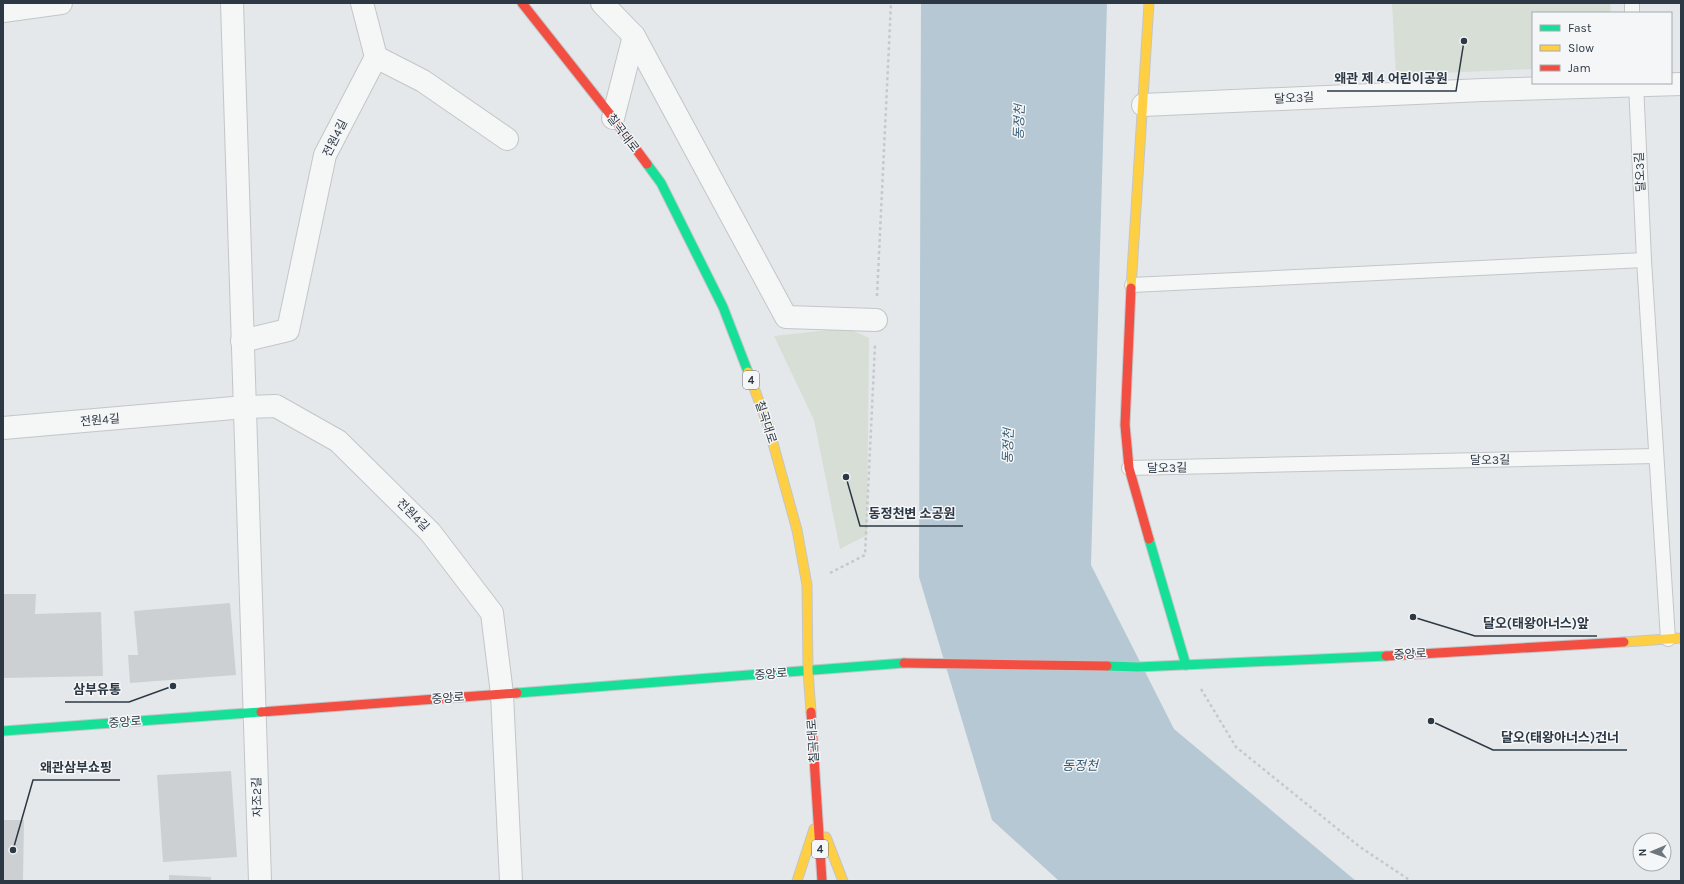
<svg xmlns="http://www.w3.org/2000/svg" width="1684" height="884" font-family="Karla,'Noto Sans KR',sans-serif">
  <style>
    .green { fill: #d7ded6 }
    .water { fill: #b5c8d3 }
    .building { fill: #cdd0d2 }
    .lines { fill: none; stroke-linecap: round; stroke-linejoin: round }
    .lane-casing { stroke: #c3c6c8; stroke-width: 16 }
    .street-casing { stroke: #c3c6c8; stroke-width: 24 }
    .fast-casing { stroke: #c3c6c8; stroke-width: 11 }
    .slow-casing { stroke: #c3c6c8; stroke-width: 11 }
    .jam-casing { stroke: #c3c6c8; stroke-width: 11 }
    .path { stroke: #c6c9cb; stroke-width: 2.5; stroke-dasharray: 3 3; stroke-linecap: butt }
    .lane { stroke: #f5f6f6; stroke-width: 14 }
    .street { stroke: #f5f6f6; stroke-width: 22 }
    .fast { stroke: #16e098; stroke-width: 9 }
    .slow { stroke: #ffcf43; stroke-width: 9 }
    .jam { stroke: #f24e42; stroke-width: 9 }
    .labels { text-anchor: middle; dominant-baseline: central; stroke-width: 3; stroke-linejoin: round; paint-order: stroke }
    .shield { fill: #f4f6f8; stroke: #687179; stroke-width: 1 }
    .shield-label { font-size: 11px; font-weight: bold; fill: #2c3843 }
    .street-label { font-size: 12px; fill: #2c3843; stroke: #f4f6f8 }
    .water-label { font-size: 13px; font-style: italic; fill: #385c75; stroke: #f4f6f8 }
    .leader { fill: none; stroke: #2c3843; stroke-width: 1.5 }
    .callout-dot { fill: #2c3843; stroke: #f4f6f8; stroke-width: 1.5 }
    .callout-label { font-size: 13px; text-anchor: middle; font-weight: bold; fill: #2c3843; stroke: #f4f6f8; stroke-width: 3; stroke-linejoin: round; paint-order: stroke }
  </style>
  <rect width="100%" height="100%" fill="#e5e8ea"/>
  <g class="green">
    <polygon points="1392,3 1610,3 1611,13 1533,13 1533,69 1396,75"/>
    <polygon points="847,328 869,338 867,535 840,549 814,420 774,336"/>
  </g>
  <polygon class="water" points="921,3 1107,3 1091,565 1174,729 1356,881 1059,881 992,820 919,577"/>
  <g class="building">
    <polygon points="3,594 36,594 35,614 101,612 103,676 3,678"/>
    <polygon points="230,603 236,675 130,683 128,655 138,655 134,611"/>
    <polygon points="231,771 237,857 163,862 157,775"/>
    <polygon points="3,820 24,820 23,881 3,881"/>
    <polygon points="169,875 211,877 211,881 169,881"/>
  </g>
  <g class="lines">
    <g class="lane-casing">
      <g id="lane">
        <polyline points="1632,3 1632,13"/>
        <polyline points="1636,83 1644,260 1668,639"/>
        <polyline points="1132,285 1644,260"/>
        <polyline points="1129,468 1655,456"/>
      </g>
    </g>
    <g class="street-casing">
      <g id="street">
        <polyline points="232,3 260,881"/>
        <polyline points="362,3 376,57"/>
        <polyline points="602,3 634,36 786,317 876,320"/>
        <polyline points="3,11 61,3"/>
        <polyline points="1143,105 1483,90 1681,84"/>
        <polyline points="613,118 634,36"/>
        <polyline points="242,341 288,330 325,155 376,57 423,81 507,139"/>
        <polyline points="3,428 245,407 276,406 338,441 430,532 492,613 502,694 511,881"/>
      </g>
    </g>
    <g class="fast-casing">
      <g id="fast">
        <polyline points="647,164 661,183 723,307 748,372"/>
        <polyline points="1149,539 1186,665"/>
        <polyline points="1107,666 1138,667 1386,656"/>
        <polyline points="517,693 904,663"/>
        <polyline points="3,731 261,712"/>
      </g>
    </g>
    <g class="slow-casing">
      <g id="slow">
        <polyline points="1131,288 1149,3"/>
        <polyline points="748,372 768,425 797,530 807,585 808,671 811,712"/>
        <polyline points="1624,642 1681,638"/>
        <polyline points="826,837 843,881"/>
        <polyline points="797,881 814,829"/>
      </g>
    </g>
    <g class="jam-casing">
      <g id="jam">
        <polyline points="522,3 613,118 647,164"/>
        <polyline points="1131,288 1125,425 1129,468 1149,539"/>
        <polyline points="1386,656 1624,642"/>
        <polyline points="904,663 1107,666"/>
        <polyline points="261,712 517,693"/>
        <polyline points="811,712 822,881"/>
      </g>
    </g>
    <g class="path">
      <polyline points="877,296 891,3"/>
      <polyline points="830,573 865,555 875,345"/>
      <polyline points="1201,689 1236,747 1360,847 1411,881"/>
    </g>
    <use href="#lane" class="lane"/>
    <use href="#street" class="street"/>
    <use href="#fast" class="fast"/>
    <use href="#slow" class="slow"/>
    <use href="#jam" class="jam"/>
  </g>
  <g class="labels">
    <g class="shield">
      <rect x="743" y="371" width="16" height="18" rx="3"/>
      <rect x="812" y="840" width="16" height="18" rx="3"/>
    </g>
    <g class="shield-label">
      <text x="751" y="380">4</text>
      <text x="820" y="849">4</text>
    </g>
    <g class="street-label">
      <text transform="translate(1294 98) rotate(-3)">달오3길</text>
      <text transform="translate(623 133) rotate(53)">칠곡대로</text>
      <text transform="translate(335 138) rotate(-64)">전원4길</text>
      <text transform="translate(1640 172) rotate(-93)">달오3길</text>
      <text transform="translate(100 420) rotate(-5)">전원4길</text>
      <text transform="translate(766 422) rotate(72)">칠곡대로</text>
      <text transform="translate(1490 460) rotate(-1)">달오3길</text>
      <text transform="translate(1167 468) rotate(-1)">달오3길</text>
      <text transform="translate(413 515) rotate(45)">전원4길</text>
      <text transform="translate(1410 654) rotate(-3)">중앙로</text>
      <text transform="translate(771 674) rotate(-4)">중앙로</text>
      <text transform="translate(448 698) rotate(-4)">중앙로</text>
      <text transform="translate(125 722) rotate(-4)">중앙로</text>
      <text transform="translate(813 741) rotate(-94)">칠곡대로</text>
      <text transform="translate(257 797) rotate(-92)">자조2길</text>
    </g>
    <g class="water-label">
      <text transform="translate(1019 122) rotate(-88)">동정천</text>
      <text transform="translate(1008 446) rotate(-88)">동정천</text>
      <text x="1080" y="765">동정천</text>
    </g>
  </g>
  <path class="leader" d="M1464 41L1456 91H1327M846 477L860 526H963M1413 617L1475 636H1597M173 686L129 702H65M1431 721L1493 750H1627M13 850L33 780H120"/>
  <g class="callout-dot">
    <circle cx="1464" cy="41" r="4"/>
    <circle cx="846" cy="477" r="4"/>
    <circle cx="1413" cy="617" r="4"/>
    <circle cx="173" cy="686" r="4"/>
    <circle cx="1431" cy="721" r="4"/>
    <circle cx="13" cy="850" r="4"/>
  </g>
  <g class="callout-label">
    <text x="1391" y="83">왜관 제 4 어린이공원</text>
    <text x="912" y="518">동정천변 소공원</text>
    <text x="1536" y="628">달오(태왕아너스)앞</text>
    <text x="97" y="694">삼부유통</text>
    <text x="1560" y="742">달오(태왕아너스)건너</text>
    <text x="76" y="772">왜관삼부쇼핑</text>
  </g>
  <rect width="1684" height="884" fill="none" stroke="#2c3843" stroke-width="8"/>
  <rect x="1532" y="12" width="140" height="72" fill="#f4f6f8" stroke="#a4aab0"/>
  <rect x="1540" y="25" width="20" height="6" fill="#16e098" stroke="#a4aab0"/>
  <text x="1568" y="32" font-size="12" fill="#2c3843">Fast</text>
  <rect x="1540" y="45" width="20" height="6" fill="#ffcf43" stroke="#a4aab0"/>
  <text x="1568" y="52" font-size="12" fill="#2c3843">Slow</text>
  <rect x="1540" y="65" width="20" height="6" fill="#f24e42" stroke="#a4aab0"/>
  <text x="1568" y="72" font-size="12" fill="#2c3843">Jam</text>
  <g transform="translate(1652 852) rotate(268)"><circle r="19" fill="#f4f6f8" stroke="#a4aab0"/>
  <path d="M0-3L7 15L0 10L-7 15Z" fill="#6d767d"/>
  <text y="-6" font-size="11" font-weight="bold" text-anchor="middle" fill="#2c3843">N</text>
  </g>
</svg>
